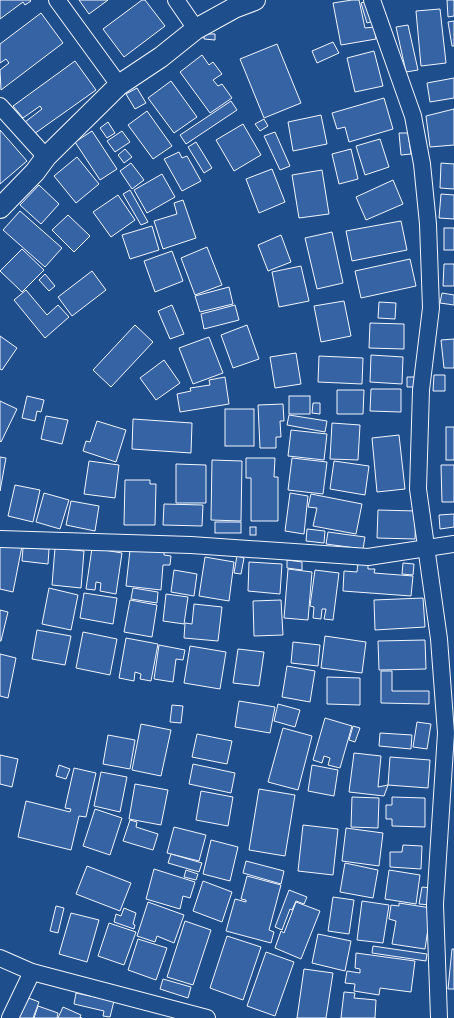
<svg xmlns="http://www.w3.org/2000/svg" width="454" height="1018" font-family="'Nunito Sans',sans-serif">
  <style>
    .building { fill: #3563a3; stroke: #f2f6ff }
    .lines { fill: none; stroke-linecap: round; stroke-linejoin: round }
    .minor-casing { stroke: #f2f6ff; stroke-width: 18 }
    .tertiary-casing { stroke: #f2f6ff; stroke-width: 22 }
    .minor { stroke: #1f4e8c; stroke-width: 16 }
    .tertiary { stroke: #1f4e8c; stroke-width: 20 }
  </style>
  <rect width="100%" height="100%" fill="#1f4e8c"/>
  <g class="building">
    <polygon points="0,0 30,0 31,1 25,5 23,2 0,19"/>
    <polygon points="79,0 108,0 89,14"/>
    <polygon points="142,0 145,0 165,26 124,57 103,29"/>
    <polygon points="352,0 359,0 365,28 374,27 376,39 341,45 333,3"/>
    <polygon points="447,0 454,0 454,16 448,17"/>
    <polygon points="367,1 374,21 367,23 361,3"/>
    <polygon points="440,9 446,63 421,66 416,11"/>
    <polygon points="41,13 63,43 1,90 0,70 9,63 6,59 0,63 0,44"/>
    <polygon points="454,21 454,46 452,46 448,22"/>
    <polygon points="408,25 418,70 406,72 396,27"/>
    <polygon points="204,34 215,34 215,40 204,39"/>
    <polygon points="333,42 339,53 317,63 312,51"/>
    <polygon points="277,44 301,103 264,118 240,59"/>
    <polygon points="374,51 383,86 355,92 347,58"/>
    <polygon points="202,55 209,65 213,62 222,74 213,80 218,86 222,84 232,98 210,113 180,72"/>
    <polygon points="75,61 96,90 34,134 25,122 42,109 40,106 23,118 13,106"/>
    <polygon points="454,78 454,98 430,102 427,83"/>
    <polygon points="171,81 197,117 174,133 148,98"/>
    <polygon points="137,88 146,103 135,109 126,94"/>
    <polygon points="384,98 393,129 349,142 345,127 337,129 332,113"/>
    <polygon points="231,101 237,110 186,144 180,135"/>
    <polygon points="454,109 454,145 430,147 426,116"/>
    <polygon points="147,111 172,146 153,159 128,125"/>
    <polygon points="321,115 327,144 293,151 288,122"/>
    <polygon points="264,119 268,126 260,131 255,124"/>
    <polygon points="108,122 115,133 107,138 100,128"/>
    <polygon points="243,124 261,155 234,171 216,140"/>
    <polygon points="0,130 27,161 0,184"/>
    <polygon points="92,131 117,169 100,180 75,142"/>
    <polygon points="122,131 130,142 115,152 107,141"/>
    <polygon points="275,132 290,166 280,170 264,136"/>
    <polygon points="399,133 408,133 411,154 401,155"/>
    <polygon points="380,139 389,167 365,175 356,146"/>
    <polygon points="196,142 212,168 204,173 188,147"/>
    <polygon points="125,149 132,157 124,163 118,155"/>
    <polygon points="351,149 358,179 339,184 332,154"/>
    <polygon points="179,152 182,158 187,156 201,181 182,191 164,159"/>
    <polygon points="77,157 99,184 76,203 54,176"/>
    <polygon points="131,163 144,180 132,189 120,171"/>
    <polygon points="441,163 454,164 454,189 440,188"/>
    <polygon points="272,169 285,202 259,213 246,179"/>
    <polygon points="322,170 329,214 299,218 292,175"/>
    <polygon points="162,174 175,197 147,213 134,190"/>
    <polygon points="393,180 403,204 366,220 356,197"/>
    <polygon points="39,185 59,204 41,224 20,205"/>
    <polygon points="130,190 148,222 141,225 123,194"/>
    <polygon points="441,194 454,195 454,219 439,218"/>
    <polygon points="118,195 135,220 111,237 93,212"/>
    <polygon points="183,200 196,238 163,249 154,221 177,214 174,203"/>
    <polygon points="20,211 62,248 45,267 3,230"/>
    <polygon points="68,215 90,236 74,252 52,230"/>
    <polygon points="401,221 407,250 352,261 346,231"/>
    <polygon points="152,226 159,250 130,259 122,235"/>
    <rect x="444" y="228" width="10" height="22"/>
    <polygon points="332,232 343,283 317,289 305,238"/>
    <polygon points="281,235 291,262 268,271 258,245"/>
    <polygon points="207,247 222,285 195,295 181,258"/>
    <polygon points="22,249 44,270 22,292 0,271"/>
    <polygon points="172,251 183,281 155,292 144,261"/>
    <polygon points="410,259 416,286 361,298 355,271"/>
    <polygon points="444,264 454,264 454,286 443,286"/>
    <polygon points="301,266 309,301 279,307 272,272"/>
    <polygon points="92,271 106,290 72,316 58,297"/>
    <polygon points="45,274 55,286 49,291 39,280"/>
    <polygon points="229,287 233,304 200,312 195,296"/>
    <polygon points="26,290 47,315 58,305 69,317 45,338 14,300"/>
    <polygon points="442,293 454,295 454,305 440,303"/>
    <polygon points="344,301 351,336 321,342 314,306"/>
    <polygon points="379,302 396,303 395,319 378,318"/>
    <polygon points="172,305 184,334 170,339 158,311"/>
    <polygon points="235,305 239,320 204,329 201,314"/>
    <polygon points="370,323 404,324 404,349 369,348"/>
    <polygon points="135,325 153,342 111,387 93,370"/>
    <polygon points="247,325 259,359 233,368 221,335"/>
    <polygon points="0,336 17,348 2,370 0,369"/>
    <polygon points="209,337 223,373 193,384 179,348"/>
    <polygon points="454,339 454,368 444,368 441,340"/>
    <polygon points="296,353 301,384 275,388 270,357"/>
    <polygon points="371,355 403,357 402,384 370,382"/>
    <polygon points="319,356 363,358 362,384 318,382"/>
    <polygon points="164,360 180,383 156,400 140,378"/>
    <polygon points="434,375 445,375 445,391 433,391"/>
    <polygon points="225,377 229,404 180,412 177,394 191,391 190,388 210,385 209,380"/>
    <polygon points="407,377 415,377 414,387 407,387"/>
    <polygon points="371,389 401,389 401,412 370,411"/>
    <polygon points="337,390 364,390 363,414 337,414"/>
    <polygon points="27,396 44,400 41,412 37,411 35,421 22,418"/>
    <rect x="289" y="396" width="21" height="18"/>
    <polygon points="0,401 17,409 1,442 0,441"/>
    <polygon points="313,403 320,403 320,414 312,413"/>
    <polygon points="283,404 284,421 280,421 281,437 276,437 276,448 260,448 258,405"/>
    <rect x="225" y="409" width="29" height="37"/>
    <polygon points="289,415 327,421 325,432 287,425"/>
    <polygon points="46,416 68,420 62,444 41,439"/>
    <polygon points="133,419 192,423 191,453 132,449"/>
    <polygon points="97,421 126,430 116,462 83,451 86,441 90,442"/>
    <polygon points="332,423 360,425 358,460 330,459"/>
    <rect x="446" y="427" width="8" height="33"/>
    <polygon points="291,430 327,434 324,460 288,456"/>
    <polygon points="399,435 405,489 377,492 372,438"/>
    <polygon points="0,457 6,458 0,491"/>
    <polygon points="246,458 275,458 274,477 278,477 278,521 251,521 251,478 246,478"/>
    <polygon points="292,458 327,462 323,494 288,490"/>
    <polygon points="212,460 242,461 241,521 211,520"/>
    <polygon points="89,461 119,465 115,498 84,494"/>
    <polygon points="334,461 369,466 365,495 330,489"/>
    <polygon points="176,464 206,465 206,503 176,503"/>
    <polygon points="441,465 454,465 454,502 442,502"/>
    <polygon points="125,480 150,480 150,484 156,484 155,525 124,525"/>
    <polygon points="15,485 40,490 33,522 8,516"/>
    <polygon points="44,493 69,500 60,529 36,522"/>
    <polygon points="290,493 308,496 304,534 285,531"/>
    <polygon points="311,494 362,504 356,534 313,526 317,508 308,507"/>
    <polygon points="71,501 99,506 95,531 66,525"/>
    <polygon points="164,504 203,505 202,526 163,525"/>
    <polygon points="378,510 416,511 415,539 377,538"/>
    <polygon points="454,514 454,527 440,529 439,515"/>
    <rect x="215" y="522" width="26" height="11"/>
    <rect x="250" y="527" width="6" height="8"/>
    <polygon points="307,529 325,531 324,543 306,541"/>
    <polygon points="328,532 365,537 363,549 326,544"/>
    <polygon points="0,541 22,546 13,592 0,589"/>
    <polygon points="23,548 49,549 48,564 22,561"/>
    <polygon points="55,548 84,551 81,588 52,585"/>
    <polygon points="92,548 122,553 116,594 100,591 101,583 96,582 95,590 86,589"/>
    <polygon points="130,550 164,551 164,555 171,556 170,565 163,565 161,590 126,586"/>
    <polygon points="237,556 244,558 241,574 234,573"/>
    <polygon points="205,557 234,562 229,601 199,596"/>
    <polygon points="287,560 302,562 302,570 287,568"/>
    <polygon points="249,562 282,564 280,594 248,591"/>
    <polygon points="358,562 368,562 368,569 375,569 374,573 413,576 411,596 343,591 344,571 357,572"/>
    <polygon points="403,563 414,564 413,575 402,574"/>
    <polygon points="288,569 312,572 308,620 284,618"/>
    <polygon points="174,570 197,574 194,596 171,592"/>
    <polygon points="315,570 339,573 333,620 324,619 326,609 322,609 321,619 313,618 314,607 310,606"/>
    <polygon points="49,588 78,595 71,630 42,624"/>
    <polygon points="133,588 158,592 157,603 131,599"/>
    <polygon points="84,593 117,598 113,624 80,618"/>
    <polygon points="166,594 188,597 184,624 163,621"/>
    <polygon points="423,598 425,627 375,630 374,600"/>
    <polygon points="130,600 157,605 152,637 124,632"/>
    <polygon points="281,600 283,635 254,636 253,601"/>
    <polygon points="194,604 222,607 218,641 184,638 185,623 192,624"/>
    <polygon points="0,610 8,612 1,641 0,641"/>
    <polygon points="37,630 71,636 65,665 32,659"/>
    <polygon points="83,632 117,639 110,675 76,668"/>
    <polygon points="325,636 366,642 362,673 321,668"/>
    <polygon points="126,638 158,644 151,681 140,679 141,674 135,672 134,681 119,678"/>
    <polygon points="425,640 426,669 379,670 378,641"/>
    <polygon points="293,642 320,645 318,666 291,663"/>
    <polygon points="159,645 185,650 183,660 176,659 173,682 154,679"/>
    <polygon points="190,646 226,652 220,689 184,683"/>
    <polygon points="238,649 264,652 259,686 233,683"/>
    <polygon points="0,654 16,658 8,698 0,696"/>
    <polygon points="287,666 315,671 310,702 282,697"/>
    <polygon points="381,671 392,671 392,691 429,691 429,704 381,703"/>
    <polygon points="327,677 360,678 360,705 327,704"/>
    <polygon points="239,701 275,707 270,733 235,727"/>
    <polygon points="278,704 300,710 295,727 274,721"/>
    <polygon points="172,705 183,706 181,723 170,722"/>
    <polygon points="325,718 352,726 340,768 328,765 330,758 324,756 322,763 313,760"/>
    <polygon points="417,722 431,724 427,749 413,747"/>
    <polygon points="141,724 171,730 161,776 132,770"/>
    <polygon points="353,726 360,728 355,742 349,740"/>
    <polygon points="283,728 312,736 298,790 268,782"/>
    <polygon points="380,733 412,735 411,749 379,746"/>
    <polygon points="197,734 232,741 227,764 192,757"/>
    <polygon points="108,735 135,740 130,769 103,764"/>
    <polygon points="354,753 381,756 378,787 388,785 384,796 349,792"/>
    <polygon points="0,755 18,759 12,787 0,784"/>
    <polygon points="390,757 430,760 428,788 388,785"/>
    <polygon points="193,764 235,773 231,793 189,784"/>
    <polygon points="59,765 70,769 66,779 56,776"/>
    <polygon points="312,765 338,770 334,796 308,791"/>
    <polygon points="74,768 96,773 86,817 79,816 71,850 18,837 26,801 70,812 71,809 65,808"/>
    <polygon points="101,772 127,777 120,812 94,806"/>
    <polygon points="135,784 168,790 161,825 129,819"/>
    <polygon points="259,789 295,795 285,856 249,850"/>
    <polygon points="201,791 233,797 228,826 196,820"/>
    <polygon points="352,797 379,798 378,828 351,827"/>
    <polygon points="392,797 425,798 425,827 392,826 392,819 386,819 386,805 392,805"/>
    <polygon points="95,809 122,818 110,855 83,846"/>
    <polygon points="130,820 137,822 136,827 158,834 153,850 123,841"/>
    <polygon points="303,825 338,829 333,875 298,871"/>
    <polygon points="174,827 206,835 199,861 167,853"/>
    <polygon points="346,828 383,833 379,866 342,861"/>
    <polygon points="211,840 238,847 230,881 203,874"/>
    <polygon points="403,845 422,846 421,869 390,867 390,852 402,852"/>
    <polygon points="171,854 202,863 199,872 168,863"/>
    <polygon points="246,861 284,871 281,884 243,873"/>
    <polygon points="345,863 378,870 373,898 340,892"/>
    <polygon points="87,866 131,883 120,911 76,894"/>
    <polygon points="154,869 195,882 190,898 183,896 180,909 146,899"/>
    <polygon points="186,870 198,874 196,880 184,877"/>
    <polygon points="389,870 420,875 416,904 385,899"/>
    <polygon points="247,876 281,885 269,930 274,932 271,943 226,931 235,899 246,902 246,900 241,899"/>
    <polygon points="203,881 232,892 222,922 193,911"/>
    <polygon points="422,887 431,888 431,905 419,904"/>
    <polygon points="289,890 307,897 304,904 296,901 292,910 290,909 282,930 275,927"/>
    <polygon points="333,897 354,900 349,934 328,931"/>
    <polygon points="362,901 389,905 383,943 357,940"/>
    <polygon points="148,902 184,915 174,943 157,936 155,942 137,936"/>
    <polygon points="296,902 320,911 301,959 275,948 281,931 284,933"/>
    <polygon points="399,903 431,908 425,949 392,944 396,921 389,919 391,905 399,906"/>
    <polygon points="56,906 64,908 58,933 50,931"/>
    <polygon points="124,908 136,913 133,924 135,925 134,929 114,922 116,914 121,916"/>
    <polygon points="71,913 99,920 87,962 59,954"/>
    <polygon points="185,921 211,930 193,985 167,977"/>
    <polygon points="109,923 136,932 124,965 98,956"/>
    <polygon points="318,934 351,941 345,971 312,963"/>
    <polygon points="227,936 261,947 243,1000 210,988"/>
    <polygon points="138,939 167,948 156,980 128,970"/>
    <polygon points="373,946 427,954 426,961 372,953"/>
    <polygon points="452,949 454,949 454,989 448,989"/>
    <polygon points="266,952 294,962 275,1016 247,1006"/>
    <polygon points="356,953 415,961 411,992 380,988 379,995 354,991 355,984 345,983 347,971 360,973 360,969 355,968"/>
    <polygon points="304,969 333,973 326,1018 297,1018"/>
    <polygon points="163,979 191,987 188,998 160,989"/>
    <polygon points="344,992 355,993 354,998 376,1000 375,1018 341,1018"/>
    <polygon points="76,993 114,1001 110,1017 103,1016 104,1011 74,1004"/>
    <polygon points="26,997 39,1002 33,1018 18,1018"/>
    <polygon points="38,1006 58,1013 57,1018 34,1018"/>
    <polygon points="63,1007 81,1015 80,1017 82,1018 58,1018"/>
  </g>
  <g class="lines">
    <g class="minor-casing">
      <g id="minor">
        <polyline points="57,0 119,85"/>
        <polyline points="176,0 196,29"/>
        <polyline points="372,0 413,116 422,164 428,224 431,308 421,390 418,489 439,639 446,733 435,904 439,1018"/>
        <polyline points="0,106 46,157"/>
        <polyline points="0,539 191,545 368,557 454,544"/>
        <polyline points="0,958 32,972 207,1018"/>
        <polyline points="10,1018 32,972"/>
      </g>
    </g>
    <g class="tertiary-casing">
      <polyline id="tertiary" points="0,208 35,172 46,157 119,85 161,57 196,29 234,8 255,0"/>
    </g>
    <use href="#minor" class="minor"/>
    <use href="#tertiary" class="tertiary"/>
  </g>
</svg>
